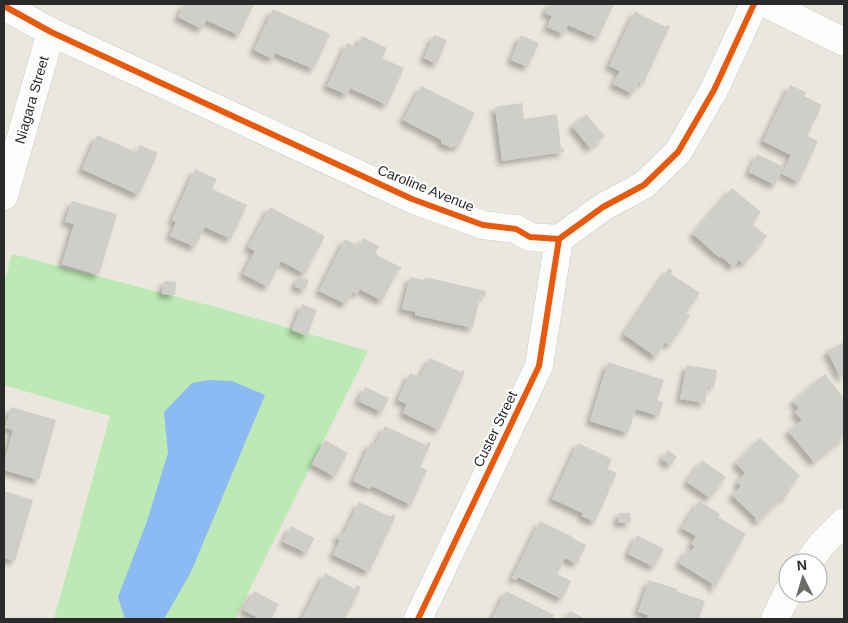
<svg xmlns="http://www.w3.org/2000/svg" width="848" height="623" font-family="Arial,sans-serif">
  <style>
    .green { fill: #bce9b4 }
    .water { fill: #8bbbf2 }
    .building { fill: #d0cec8; filter: url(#shadow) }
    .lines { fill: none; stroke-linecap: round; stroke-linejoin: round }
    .minor-casing { stroke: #cac8c8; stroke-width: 29 }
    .minor { stroke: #fcfcfa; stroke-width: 28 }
    .cycleway-casing { stroke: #fff; stroke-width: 9 }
    .cycleway { stroke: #e8590c; stroke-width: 6 }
    .labels { text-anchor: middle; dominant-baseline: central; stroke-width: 4; stroke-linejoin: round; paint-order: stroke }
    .street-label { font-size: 14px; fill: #2a2a2a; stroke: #fff }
  </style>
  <defs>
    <filter id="shadow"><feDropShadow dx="-4.5" dy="4.5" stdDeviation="2.5" flood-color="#0004"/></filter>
  </defs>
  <rect width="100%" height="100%" fill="#eae8de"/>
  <polygon class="green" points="12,254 212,306 368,351 235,619 54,619 110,416 4,385 4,283"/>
  <polygon class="water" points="208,380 232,381 265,395 191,572 164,619 125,619 118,597 147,521 168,453 164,412 192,383"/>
  <g class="building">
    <polygon points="184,4 254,4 239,35 206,20 202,29 178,17"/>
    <polygon points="549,4 614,4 598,38 568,25 564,34 547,27 552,16 545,13"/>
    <polygon points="273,9 330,34 314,69 275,53 273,59 254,50"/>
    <polygon points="635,11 639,13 639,14 666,27 667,25 670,26 643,84 639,81 633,94 613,84 620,71 609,66"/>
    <polygon points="434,35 447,40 437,64 424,58"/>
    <polygon points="521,35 539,43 528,67 511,60"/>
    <polygon points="362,36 387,48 382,58 404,68 387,105 350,88 347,95 327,86 347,43 357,47"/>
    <polygon points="790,85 806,92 804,96 822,105 807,136 818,141 799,182 782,174 791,155 763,141"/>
    <polygon points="421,86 475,113 458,148 454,145 452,148 441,143 442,140 403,120"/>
    <polygon points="522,103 524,119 557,114 561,149 564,148 564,152 502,161 495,107"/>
    <polygon points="586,114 605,136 590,148 572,126"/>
    <polygon points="97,135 136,152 140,145 158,153 139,195 82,169"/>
    <polygon points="757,154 784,167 775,185 749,172"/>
    <polygon points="195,169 217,179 212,189 247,205 231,239 205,227 195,247 170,236 176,222 172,220"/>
    <polygon points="732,188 761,212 752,224 767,236 744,264 739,260 733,267 721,256 720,258 693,234"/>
    <polygon points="72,201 117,214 99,275 62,264 74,224 65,222"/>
    <polygon points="270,207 325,236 305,274 281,261 268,287 243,274 255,251 248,247"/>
    <polygon points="363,238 379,246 375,254 402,268 400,271 398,270 382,301 360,289 357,294 353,292 346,304 319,291 345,239 359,246"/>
    <polygon points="669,268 673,271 671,274 700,293 686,313 690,316 670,345 665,342 656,357 624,334"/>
    <polygon points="298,277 309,280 305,290 295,287"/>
    <polygon points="410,277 424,280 425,277 486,291 485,297 480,296 473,328 415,315 416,312 402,309"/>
    <polygon points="164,281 176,282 175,295 162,294"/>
    <polygon points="302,304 317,310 307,336 292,330"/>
    <polygon points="844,342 844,376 841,378 827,351"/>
    <polygon points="430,358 461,372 462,370 465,372 439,430 403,413 407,404 398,400 410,373 420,377"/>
    <polygon points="608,362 664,380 657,400 663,402 659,416 636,409 628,433 590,421"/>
    <polygon points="687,365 717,370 714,387 708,386 705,403 680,399"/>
    <polygon points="825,374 844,398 844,437 814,462 788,431 802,420 795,412 799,408 793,401"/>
    <polygon points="365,387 389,398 382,412 358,401"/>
    <polygon points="11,407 56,420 39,480 4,470 4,463 13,430 5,428"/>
    <polygon points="385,426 426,445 428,442 431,443 420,467 427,470 411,505 372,486 370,489 353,481 370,443 375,445"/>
    <polygon points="760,438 800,476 787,489 790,491 784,498 782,497 758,522 755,520 757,519 732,495 741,486 737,482 745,473 736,463"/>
    <polygon points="325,440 348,453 335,477 312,464"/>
    <polygon points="578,443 612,459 607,469 617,473 595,522 582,516 583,513 552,499"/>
    <polygon points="668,450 677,457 670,465 662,459"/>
    <polygon points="702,460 726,477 710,498 687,482"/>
    <polygon points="4,491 33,500 15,561 4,558"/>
    <polygon points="699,501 720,514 718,517 746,534 714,589 711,587 713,584 679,563 688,549 691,552 695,546 691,544 696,536 682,528"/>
    <polygon points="359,502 391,517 392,514 396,516 369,572 333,555 340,540 337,538 340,532 344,534"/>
    <polygon points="619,513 630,513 631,523 618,523"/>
    <polygon points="540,521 573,537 572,538 586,545 577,564 565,558 557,574 571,581 562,599 518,577 516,580 512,578"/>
    <polygon points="291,526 314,538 307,553 283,542"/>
    <polygon points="637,535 664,549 654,567 628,554"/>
    <polygon points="325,573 355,589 357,585 361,587 345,619 302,619"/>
    <polygon points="649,580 677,589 676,591 705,601 699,619 647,619 648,615 638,612"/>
    <polygon points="254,591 279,604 271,619 260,619 243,610"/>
    <polygon points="506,591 554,615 552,619 492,619"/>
    <polygon points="570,611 586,619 566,619"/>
  </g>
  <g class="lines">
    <g class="minor-casing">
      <g id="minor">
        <polyline points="767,4 844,42"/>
        <polyline points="4,6 51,32 412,199 483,225 516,229 530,237 559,239 603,207 644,185 678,152 714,90 754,4"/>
        <path id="s1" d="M4 196 51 32"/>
        <polyline points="808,563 822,544 844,522"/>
        <polyline points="418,619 539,366 559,239"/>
        <polyline points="775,619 788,592"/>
      </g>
    </g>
    <use href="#minor" class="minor"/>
    <g class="cycleway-casing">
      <g id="cycleway">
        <polyline points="4,6 51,32 412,199 483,225 516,229 530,237 559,239 603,207 644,185 678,152 714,90 754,4"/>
        <polyline points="418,619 539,366 559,239"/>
      </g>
    </g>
    <use href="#cycleway" class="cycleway"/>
  </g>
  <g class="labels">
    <g class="street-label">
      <text stroke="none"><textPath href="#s1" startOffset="100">Niagara Street</textPath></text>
      <text transform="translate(426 188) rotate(22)">Caroline Avenue</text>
      <text transform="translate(495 429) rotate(-64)">Custer Street</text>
    </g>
  </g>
  <rect width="848" height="623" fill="none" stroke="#2a2a2a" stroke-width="10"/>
  <g transform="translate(803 578) rotate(355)"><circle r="24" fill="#ffffff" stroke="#aaaaaa"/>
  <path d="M0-4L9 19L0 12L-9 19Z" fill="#6d6c69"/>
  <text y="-8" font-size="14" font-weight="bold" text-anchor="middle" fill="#2a2a2a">N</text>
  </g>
</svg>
